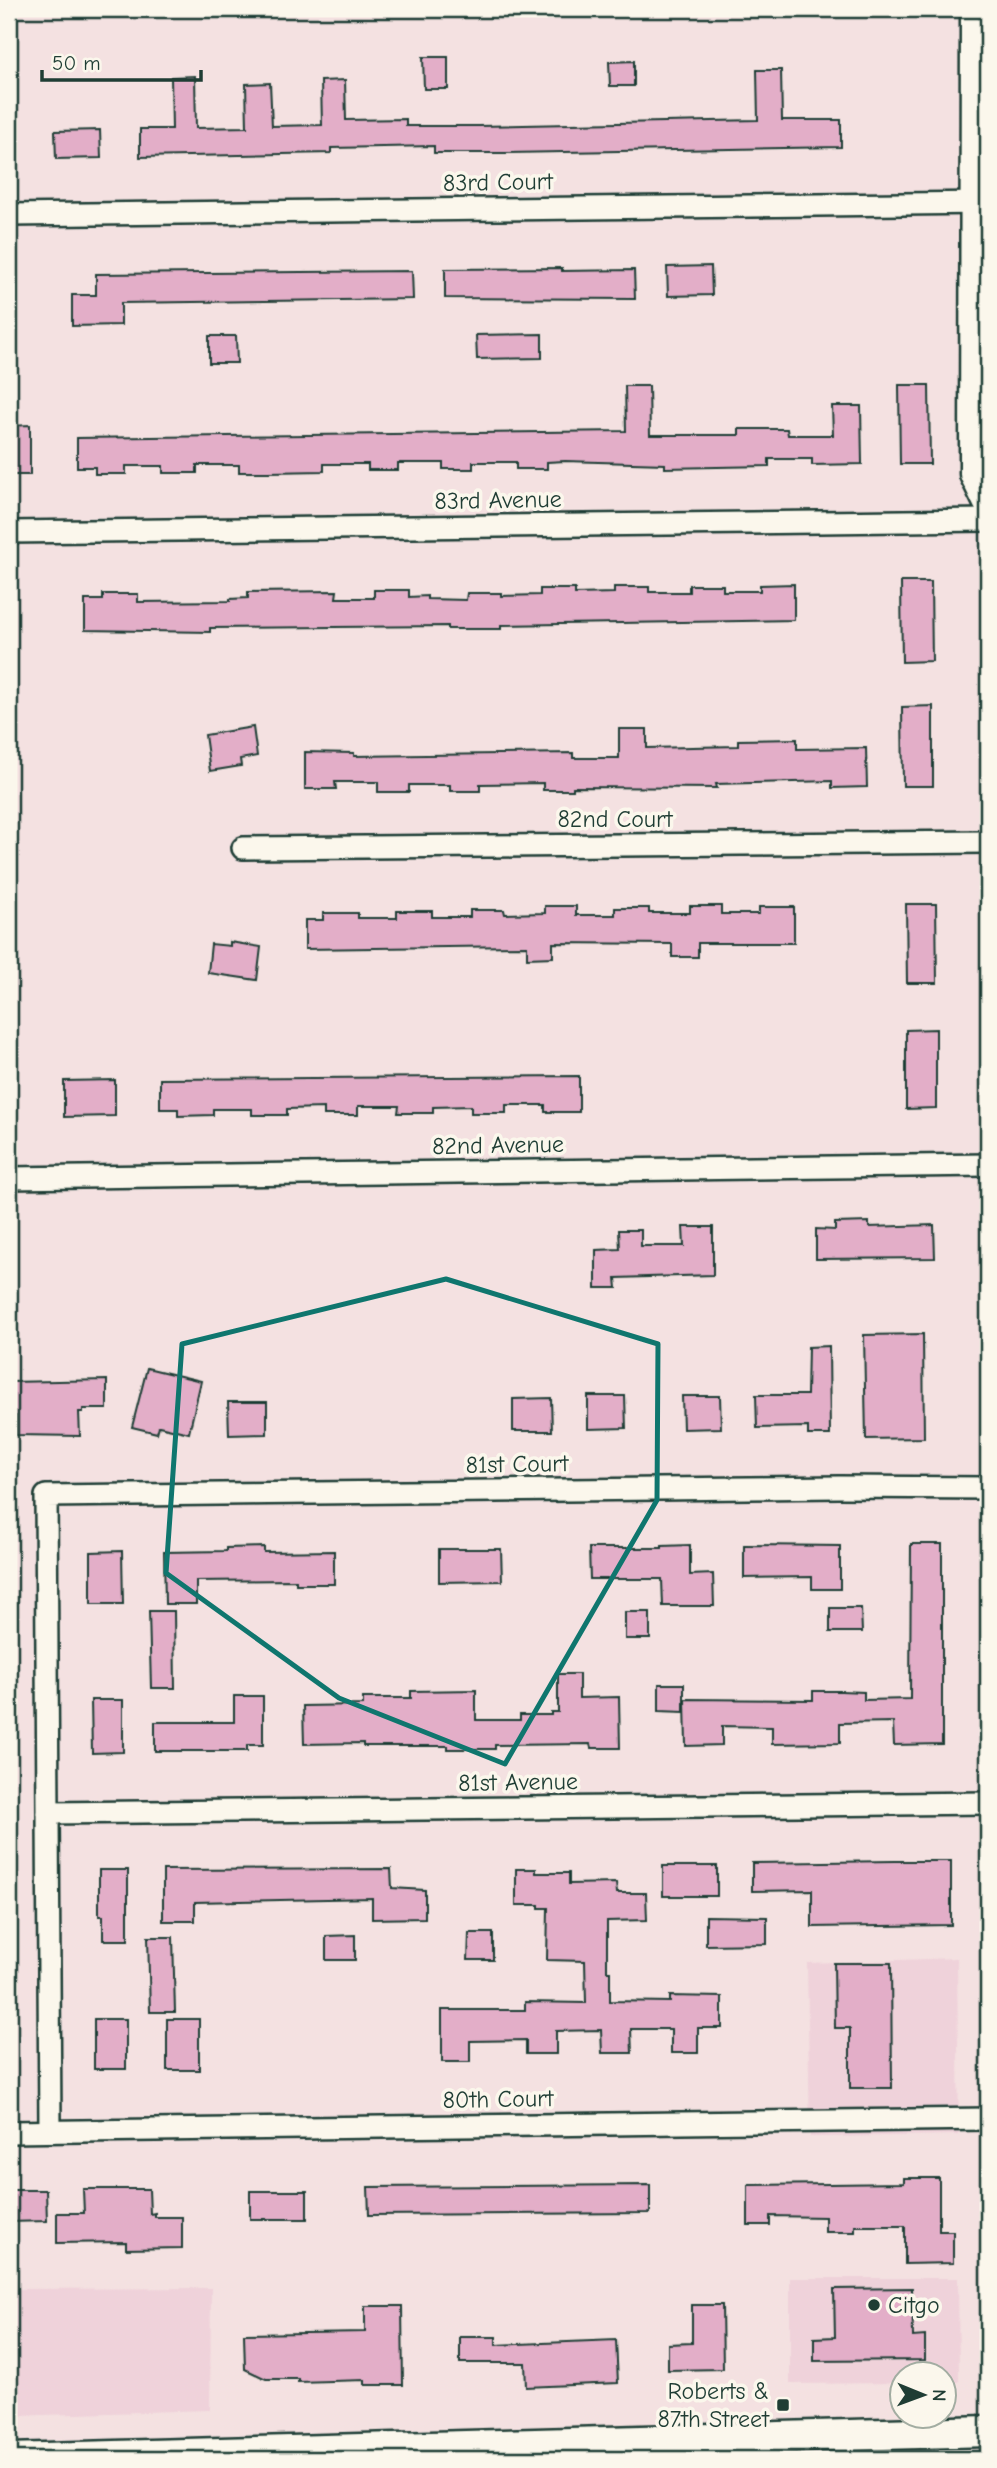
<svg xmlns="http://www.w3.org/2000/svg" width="997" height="2468" font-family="'Comic Neue',sans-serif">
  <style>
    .built { fill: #efd2da }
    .building { fill: #e3aec8; stroke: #1f3d34; stroke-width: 2 }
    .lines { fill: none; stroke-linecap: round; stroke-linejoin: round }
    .street-casing { stroke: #1f3d34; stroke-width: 26 }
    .secondary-casing { stroke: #1f3d34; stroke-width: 35 }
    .street { stroke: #fbf7ec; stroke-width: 21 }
    .secondary { stroke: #fbf7ec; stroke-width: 30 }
    .marked { fill: none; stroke: #0f766e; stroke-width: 5; stroke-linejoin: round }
    .poi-dot { fill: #1f3d34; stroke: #fbf7ec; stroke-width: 2.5 }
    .labels { text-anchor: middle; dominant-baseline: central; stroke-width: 7; stroke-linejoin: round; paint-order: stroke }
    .street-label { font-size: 24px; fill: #1f3d34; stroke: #fbf7ec }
    .poi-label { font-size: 24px; fill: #1f3d34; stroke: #fbf7ec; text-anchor: start }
  </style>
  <rect width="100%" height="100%" fill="#f4e1e1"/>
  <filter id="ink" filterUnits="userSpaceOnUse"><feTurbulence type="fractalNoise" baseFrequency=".0143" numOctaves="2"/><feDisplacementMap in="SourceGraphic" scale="14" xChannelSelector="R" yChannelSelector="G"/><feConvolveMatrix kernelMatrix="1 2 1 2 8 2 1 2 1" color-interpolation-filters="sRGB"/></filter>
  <g filter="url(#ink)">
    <g class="built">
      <polygon points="957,1958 959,2135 810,2137 807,1963"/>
      <polygon points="790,2278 958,2278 959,2382 945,2382 944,2374 902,2374 902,2383 790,2384"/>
      <polygon points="211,2288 210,2410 9,2416 9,2289"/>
    </g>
    <g class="building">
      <polygon points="423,57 448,57 448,89 424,89"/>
      <polygon points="634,61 634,86 610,86 609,62"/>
      <polygon points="757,70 781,70 782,120 841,120 841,147 508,153 434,153 434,146 331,148 331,153 140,157 140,129 172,129 171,77 195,76 196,128 247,127 246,84 270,83 272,126 322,125 321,81 345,80 346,120 406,119 406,126 479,126 758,120"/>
      <polygon points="100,130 101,158 56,159 55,131"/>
      <polygon points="711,266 712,295 668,296 667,267"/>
      <polygon points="562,268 562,271 634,270 635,299 445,298 445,269"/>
      <polygon points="412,271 413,299 121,303 121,325 72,326 72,295 96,295 96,274"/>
      <polygon points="542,334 542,358 477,359 476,335"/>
      <polygon points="209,336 236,336 237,363 209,363"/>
      <polygon points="899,385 929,385 930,464 900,464"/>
      <polygon points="625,386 649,386 650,435 739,435 739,429 787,429 788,435 833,435 832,406 861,406 862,464 812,465 812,459 769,459 769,466 665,468 665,464 565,461 547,462 547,469 516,469 516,462 473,462 473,469 443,469 443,463 398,463 398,470 368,470 368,464 324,464 324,471 269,472 239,472 239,465 197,465 197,473 163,473 163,466 126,466 126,474 95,474 95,467 77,467 77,438 626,431"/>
      <polygon points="30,425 30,475 9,475 9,426"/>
      <polygon points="901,582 931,582 932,661 902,662"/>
      <polygon points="794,584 794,620 501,625 501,629 448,629 448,626 210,628 210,632 85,630 85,600 103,600 103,594 138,594 138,602 230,601 230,599 248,598 248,592 337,591 336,598 374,598 374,590 409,590 409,597 427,596 427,599 466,600 467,593 501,593 501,596 540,595 540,589 575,589 575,594 614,593 614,587 649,587 649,592 689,592 689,585 723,585 723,591 760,591 760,585"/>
      <polygon points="933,706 933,786 903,786 902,707"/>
      <polygon points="253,727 257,756 240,759 241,766 210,771 205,735"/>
      <polygon points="619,729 647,729 647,748 738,746 738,740 797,739 797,749 866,748 867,787 832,788 832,781 716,784 717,788 573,787 573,790 543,790 543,783 480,784 480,791 450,791 450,785 409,785 409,792 378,792 378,782 335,782 336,789 305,789 305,752 354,753 354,756 573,753 573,758 619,758"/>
      <polygon points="906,904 936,904 937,983 907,983"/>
      <polygon points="545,906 576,906 576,915 615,915 615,908 649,908 649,913 690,913 690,906 721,906 721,914 759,914 759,907 794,907 794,943 698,943 698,957 672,957 672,944 553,943 553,957 527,958 527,946 305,949 305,920 323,920 323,913 358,913 358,918 397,918 397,911 432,911 432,917 470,917 470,910 504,910 505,914 545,913"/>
      <polygon points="230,942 261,947 257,980 208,973 211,944 230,946"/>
      <polygon points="936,1029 936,1108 906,1109 906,1030"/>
      <polygon points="579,1076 579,1112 545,1112 545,1105 506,1105 506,1113 471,1113 471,1106 433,1107 433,1113 398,1113 399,1106 358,1106 358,1115 324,1115 324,1108 287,1109 287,1115 252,1115 252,1109 213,1109 213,1115 178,1116 178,1109 160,1109 160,1079"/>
      <polygon points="115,1080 115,1116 64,1117 64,1081"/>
      <polygon points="869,1222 869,1227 934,1225 935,1258 816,1259 816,1229 835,1230 835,1223"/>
      <polygon points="683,1227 713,1227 713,1275 616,1278 617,1288 596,1288 596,1250 620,1249 619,1230 641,1230 641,1246 684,1246"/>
      <polygon points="923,1334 924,1438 866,1439 864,1335"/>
      <polygon points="829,1346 830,1435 808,1435 808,1427 757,1428 756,1395 807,1395 808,1347"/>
      <polygon points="147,1368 201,1381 189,1433 159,1426 157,1433 132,1427"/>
      <polygon points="107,1380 107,1409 83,1409 83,1412 79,1412 80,1436 16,1435 16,1416 9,1416 9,1382"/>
      <polygon points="588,1396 625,1396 626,1428 588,1429"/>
      <polygon points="682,1396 720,1396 721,1428 683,1429"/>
      <polygon points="551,1398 552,1431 513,1431 513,1399"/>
      <polygon points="228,1402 267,1402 267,1434 229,1435"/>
      <polygon points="911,1544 942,1544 942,1744 894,1745 893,1722 840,1723 840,1743 772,1744 772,1727 722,1726 722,1745 686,1746 685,1699 813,1700 813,1691 841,1691 864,1692 864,1700 910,1699"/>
      <polygon points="690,1545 690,1575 713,1574 714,1606 663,1606 662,1579 590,1579 589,1548 662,1548 662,1546"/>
      <polygon points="744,1545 840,1546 840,1589 812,1589 812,1577 744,1578"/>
      <polygon points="264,1547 264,1552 334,1551 334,1584 296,1584 296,1580 196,1581 196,1604 165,1604 164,1552 226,1551 226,1548"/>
      <polygon points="439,1549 501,1549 502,1581 439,1582"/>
      <polygon points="122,1551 123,1604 91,1604 91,1552"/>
      <polygon points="830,1608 861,1608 862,1632 830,1632"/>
      <polygon points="149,1611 174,1611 175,1688 151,1688"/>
      <rect x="625" y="1612" width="25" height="27"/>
      <polygon points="558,1674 579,1674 579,1698 619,1697 620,1748 591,1748 590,1744 495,1745 495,1749 448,1749 448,1746 363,1746 363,1743 304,1744 303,1706 363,1705 363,1698 411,1698 411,1691 476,1690 476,1720 520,1720 520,1715 551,1715 551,1712 558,1712"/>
      <polygon points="659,1684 684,1684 684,1712 659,1711"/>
      <polygon points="234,1696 263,1696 263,1745 247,1745 247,1751 155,1751 155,1722 234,1722"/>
      <polygon points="91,1700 123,1700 123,1752 92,1753"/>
      <polygon points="895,1861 951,1861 951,1925 812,1927 812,1890 752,1891 752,1863"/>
      <rect x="663" y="1866" width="54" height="30"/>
      <polygon points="391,1869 392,1888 425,1890 425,1918 372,1919 372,1898 195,1902 195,1921 163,1921 163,1870"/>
      <polygon points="516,1869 536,1869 536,1873 569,1873 569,1884 616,1883 617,1893 646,1893 647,1920 607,1921 607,1971 610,1971 610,2001 670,2002 670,1996 722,1997 722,2028 698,2028 698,2053 671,2053 671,2029 631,2029 632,2053 602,2053 601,2030 556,2031 556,2054 526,2054 526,2040 470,2041 470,2062 442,2062 442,2010 525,2010 525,2002 586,2003 585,1961 547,1960 548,1908 539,1908 539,1905 516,1905"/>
      <polygon points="99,1870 128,1870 128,1940 103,1940 103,1916 99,1916"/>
      <polygon points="706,1916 767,1917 767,1944 706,1945"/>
      <polygon points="469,1933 493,1933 493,1960 468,1960"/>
      <polygon points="355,1935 355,1960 326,1960 326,1936"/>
      <polygon points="148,1937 173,1937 175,2012 150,2012"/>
      <polygon points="834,1963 891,1963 892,2088 850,2088 850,2028 835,2028"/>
      <rect x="94" y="2019" width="32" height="50"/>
      <rect x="167" y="2019" width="32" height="51"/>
      <polygon points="904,2178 939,2178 939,2231 953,2231 953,2263 905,2264 905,2226 855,2226 855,2232 825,2232 825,2217 770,2216 770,2225 748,2225 748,2185 904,2183"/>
      <polygon points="650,2185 650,2213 369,2215 368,2187"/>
      <polygon points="83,2189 149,2189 150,2214 155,2213 155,2217 182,2217 182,2248 126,2249 126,2242 57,2243 57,2213 84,2213"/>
      <polygon points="9,2190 46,2190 47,2221 9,2222"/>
      <rect x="250" y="2191" width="57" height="28"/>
      <polygon points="912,2288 913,2337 925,2336 925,2360 814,2361 814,2338 835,2337 834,2289"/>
      <polygon points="692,2305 722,2305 723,2369 668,2370 668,2344 692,2343"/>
      <polygon points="365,2306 402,2306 403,2385 365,2385 365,2380 298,2382 298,2379 266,2379 245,2369 244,2334 365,2332"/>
      <polygon points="460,2337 496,2337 496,2345 616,2340 618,2383 526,2387 525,2363 460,2363"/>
    </g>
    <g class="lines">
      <g class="street-casing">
        <g id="street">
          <polyline points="9,215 988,203"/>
          <polyline points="9,532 988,520"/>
          <polyline points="243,848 988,842"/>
          <polyline points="9,1178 988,1165"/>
          <polyline points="48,1813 988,1803"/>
          <polyline points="50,2131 46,1496 839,1487 988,1488"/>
          <polyline points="9,2132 988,2119"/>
        </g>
      </g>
      <g class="secondary-casing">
        <g id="secondary">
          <polyline points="976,9 975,474 988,501"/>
          <polyline points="9,2459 988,2431"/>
        </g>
      </g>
      <use href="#street" class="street"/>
      <use href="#secondary" class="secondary"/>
    </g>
  </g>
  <path class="marked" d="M446 1279 658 1344 657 1500 505 1764 339 1698 166 1573 182 1344Z"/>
  <g class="poi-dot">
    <circle cx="874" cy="2305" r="7"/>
    <rect x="776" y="2398" width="14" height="14" rx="3.5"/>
  </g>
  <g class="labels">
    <g class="street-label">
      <text transform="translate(498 182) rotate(-1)">83rd Court</text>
      <text transform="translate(498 500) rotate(-1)">83rd Avenue</text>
      <text x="615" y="819">82nd Court</text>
      <text transform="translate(498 1145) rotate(-1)">82nd Avenue</text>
      <text transform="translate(517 1464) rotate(-1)">81st Court</text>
      <text transform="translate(518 1782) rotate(-1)">81st Avenue</text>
      <text transform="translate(498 2099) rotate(-1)">80th Court</text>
    </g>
    <g class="poi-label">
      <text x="888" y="2305">Citgo</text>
      <text x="769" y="2391" text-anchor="end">Roberts &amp;<tspan x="769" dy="28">87th Street</tspan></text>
    </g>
  </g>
  <rect width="997" height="2468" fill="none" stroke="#fbf7ec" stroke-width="35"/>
  <rect x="18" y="18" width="962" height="2433" fill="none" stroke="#1f3d34" stroke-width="2.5" filter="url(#ink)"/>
  <g transform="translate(923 2395) rotate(91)"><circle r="33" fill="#fbf7ec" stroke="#a3ada2" stroke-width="2"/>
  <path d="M0-5L12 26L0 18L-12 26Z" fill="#1f3d34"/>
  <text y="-10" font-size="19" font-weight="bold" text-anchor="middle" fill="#1f3d34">N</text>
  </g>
  <path d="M42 70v10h159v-10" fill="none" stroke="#1f3d34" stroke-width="3.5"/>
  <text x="52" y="70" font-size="21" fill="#1f3d34" stroke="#fbf7ec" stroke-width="5" paint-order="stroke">50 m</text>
</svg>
